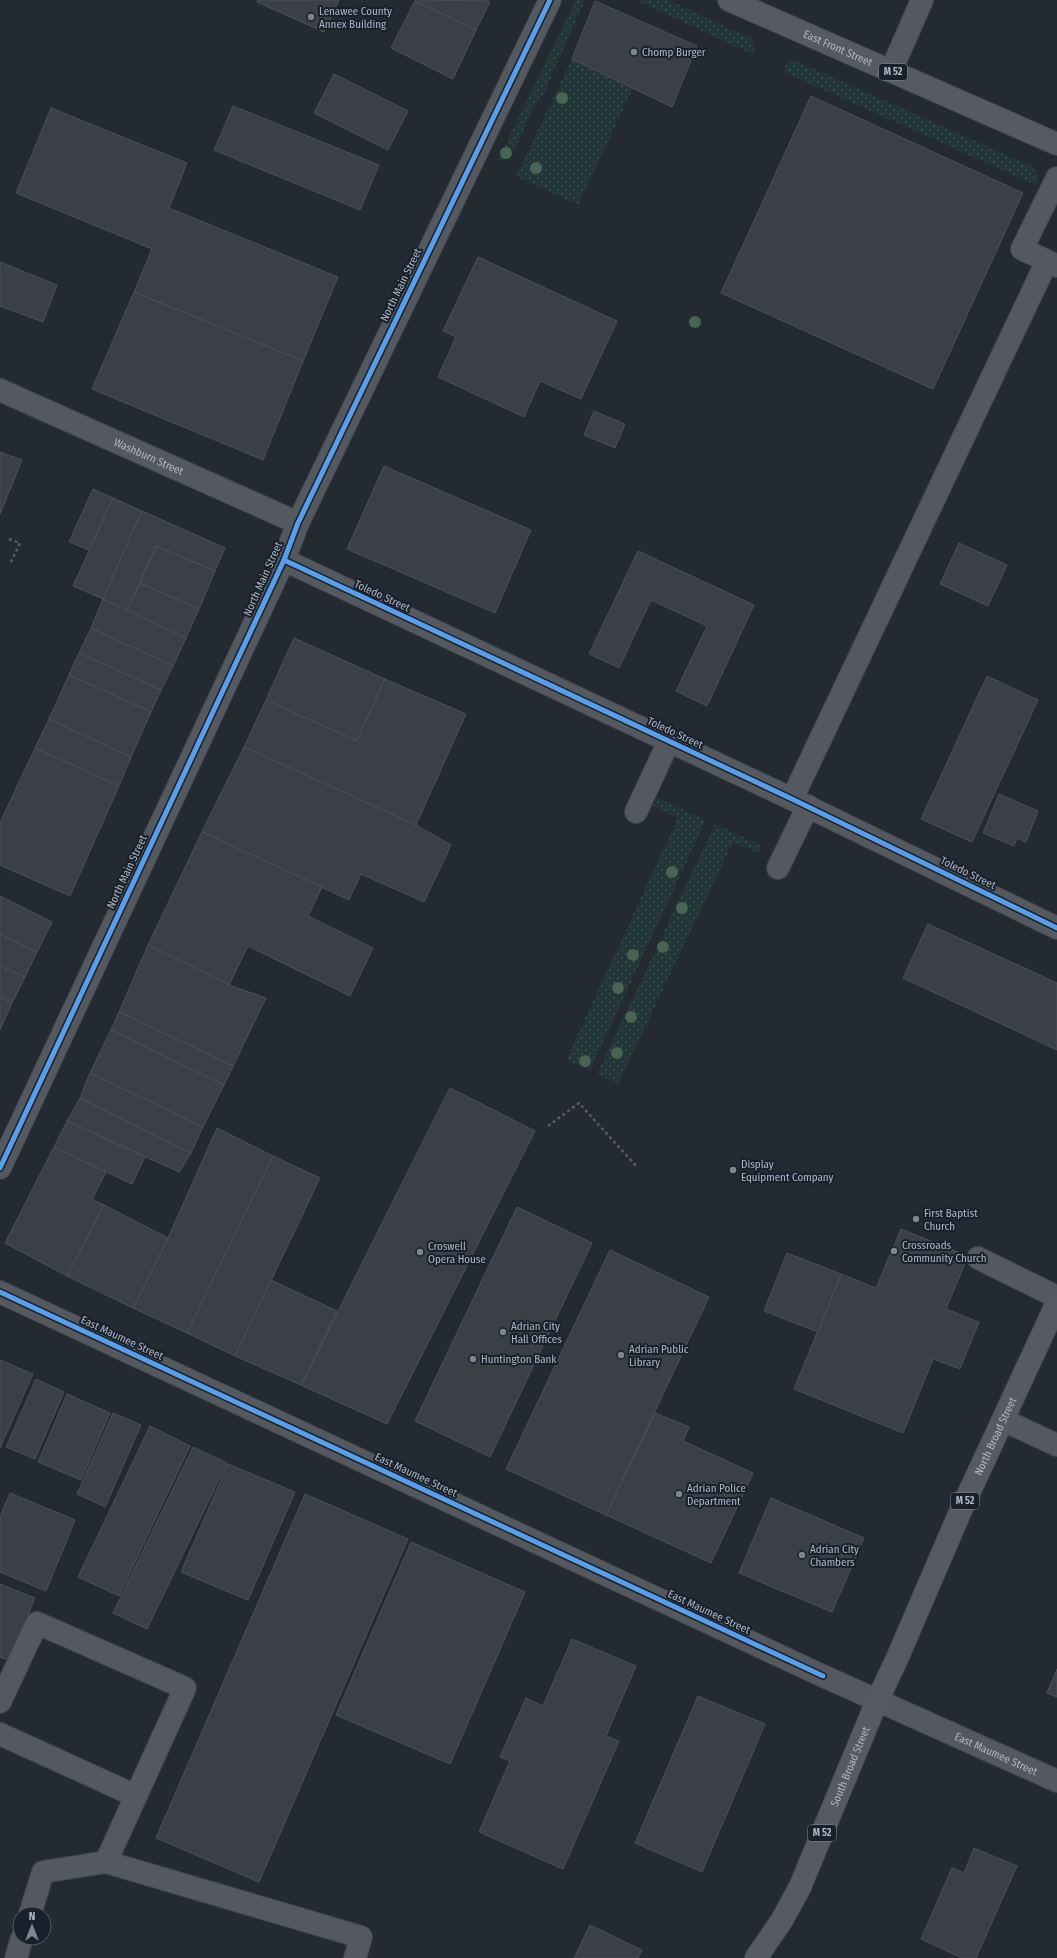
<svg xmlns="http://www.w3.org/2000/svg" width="1057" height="1958" font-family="'Fira Sans Condensed',sans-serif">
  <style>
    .grass { fill: url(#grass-dots) }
    .building { fill: #3b4046; stroke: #4c5159 }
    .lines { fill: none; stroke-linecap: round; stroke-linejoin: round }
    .minor-casing { stroke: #40444a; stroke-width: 24 }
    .major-casing { stroke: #41464e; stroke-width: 24 }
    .path { stroke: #575d63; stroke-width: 2.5; stroke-dasharray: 3 3; stroke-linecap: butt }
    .minor { stroke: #54585f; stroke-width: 22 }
    .major { stroke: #575b61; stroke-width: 22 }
    .cycleway-casing { stroke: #18212b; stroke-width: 8 }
    .cycleway { stroke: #5a9eea; stroke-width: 5 }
    .tree { fill: #486453 }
    .poi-dot { fill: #7d8590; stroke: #18212b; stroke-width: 1.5 }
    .labels { text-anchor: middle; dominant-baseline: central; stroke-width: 4; stroke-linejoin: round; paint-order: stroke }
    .shield { fill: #18212b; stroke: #808995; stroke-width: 1 }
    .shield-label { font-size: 10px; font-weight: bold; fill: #adb6c3 }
    .poi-label { font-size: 11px; fill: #adb6c3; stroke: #18212b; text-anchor: start }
    .street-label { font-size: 11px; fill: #adb6c3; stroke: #18212b }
  </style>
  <defs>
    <pattern id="grass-dots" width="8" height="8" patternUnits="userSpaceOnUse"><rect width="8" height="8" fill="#223537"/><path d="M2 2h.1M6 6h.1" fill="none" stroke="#3f5052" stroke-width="1.8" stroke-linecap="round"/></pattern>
  </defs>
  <rect width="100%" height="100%" fill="#242a31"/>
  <g class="grass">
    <polygon points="576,0 585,0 545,91 532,109 521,138 504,162 498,160"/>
    <polygon points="641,0 668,0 750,38 753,41 755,50 752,54 640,2"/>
    <polygon points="572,59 633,88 578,205 516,176"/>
    <path d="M792 61H796L1031 166C1037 171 1040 177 1036 185L784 72 786 65Z"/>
    <polygon points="656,797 706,820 590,1070 566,1060 678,818 653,806"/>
    <polygon points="715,824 762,846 759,853 733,842 618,1084 597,1074"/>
  </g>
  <g class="building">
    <polygon points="258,0 339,0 324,32 257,2"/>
    <polygon points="486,0 490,2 476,30 415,1"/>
    <polygon points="415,1 476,30 453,79 391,48"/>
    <polygon points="595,1 697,46 672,107 572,59"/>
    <polygon points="334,74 408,111 388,150 314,113"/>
    <polygon points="811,96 1023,193 933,389 721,293"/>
    <polygon points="233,106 379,165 360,210 214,150"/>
    <polygon points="51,108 187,163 169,208 338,277 303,361 134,292 152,249 16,193"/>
    <polygon points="478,257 617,321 581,399 540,381 524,417 438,377 456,337 443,331"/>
    <polygon points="0,262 57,285 43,322 0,306"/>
    <polygon points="134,292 303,361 263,460 92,389"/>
    <polygon points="594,411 625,424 615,448 584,435"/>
    <polygon points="0,452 22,460 0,514"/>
    <polygon points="384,466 531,530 495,613 347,549"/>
    <polygon points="93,489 113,498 89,550 69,542"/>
    <polygon points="113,498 142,511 103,599 73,586"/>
    <polygon points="142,511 225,548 215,571 156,546 127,611 103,599"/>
    <polygon points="959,543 1007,565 988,606 940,584"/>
    <polygon points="156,546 215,571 199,609 140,583"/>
    <polygon points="638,551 754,605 707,706 676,691 707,626 651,600 619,668 589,654"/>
    <polygon points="140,583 199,609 186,638 127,611"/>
    <polygon points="103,599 186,638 173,666 91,628"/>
    <polygon points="91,628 173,666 161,690 79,653"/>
    <polygon points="294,638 385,679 357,741 266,700"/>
    <polygon points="79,653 161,690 151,712 69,675"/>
    <polygon points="69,675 151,712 131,757 49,719"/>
    <polygon points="987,676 1038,700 972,842 921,819"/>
    <polygon points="385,679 466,714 416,825 244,747 266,700 357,741"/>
    <polygon points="49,719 131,757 119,786 35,748"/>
    <polygon points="244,747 416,825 451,845 424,902 361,874 349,900 202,832"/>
    <polygon points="35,748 119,786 70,896 0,865 0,823"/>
    <polygon points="999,794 1038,811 1026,842 1017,838 1014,846 983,833"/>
    <polygon points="202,832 322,887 308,916 373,948 350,996 248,946 229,985 148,945"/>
    <polygon points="0,896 52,922 37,952 0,934"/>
    <polygon points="928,924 1057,983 1057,1050 903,978"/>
    <polygon points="0,934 37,952 25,977 0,966"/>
    <polygon points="148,945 229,985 266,998 233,1066 119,1012"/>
    <polygon points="0,966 25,977 12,1003 0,997"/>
    <polygon points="0,997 12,1003 0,1030"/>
    <polygon points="119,1012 233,1066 224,1085 111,1030"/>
    <polygon points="111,1030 224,1085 203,1127 90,1073"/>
    <polygon points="90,1073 203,1127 191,1153 80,1098"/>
    <polygon points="450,1088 535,1131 387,1424 301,1385"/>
    <polygon points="80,1098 191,1153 179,1172 67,1121"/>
    <polygon points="67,1121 145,1157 132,1184 54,1147"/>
    <polygon points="217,1128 273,1156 187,1333 133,1308 168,1238"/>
    <polygon points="54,1147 106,1172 92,1199 104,1205 67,1276 5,1243"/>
    <polygon points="273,1156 320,1178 235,1356 187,1333"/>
    <polygon points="104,1205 168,1238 133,1308 67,1276"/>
    <polygon points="517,1207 592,1243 490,1457 415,1421"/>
    <polygon points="901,1229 968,1256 946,1309 979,1322 960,1369 933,1359 903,1433 794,1389 841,1274 876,1288"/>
    <polygon points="610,1250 709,1297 606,1515 506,1469"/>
    <polygon points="787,1253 841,1274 818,1332 764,1311"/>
    <polygon points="271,1280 337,1311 301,1385 235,1356"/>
    <polygon points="0,1360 33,1374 0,1448"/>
    <polygon points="36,1379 64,1392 35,1459 6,1447"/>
    <polygon points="67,1394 110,1413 81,1480 38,1462"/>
    <polygon points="113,1413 141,1425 105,1507 77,1494"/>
    <polygon points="655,1413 689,1427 683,1441 753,1473 711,1563 606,1515"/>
    <polygon points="150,1426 190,1446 119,1596 78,1577"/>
    <polygon points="193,1447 227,1463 147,1629 113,1613"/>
    <polygon points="228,1464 295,1492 248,1600 181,1572"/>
    <polygon points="10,1493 75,1520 46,1591 0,1572 0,1517"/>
    <polygon points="305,1494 408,1539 259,1882 156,1838"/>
    <polygon points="771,1498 864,1538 832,1612 739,1573"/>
    <polygon points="411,1542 525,1592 450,1764 336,1715"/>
    <polygon points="0,1584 35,1598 9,1660 0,1657"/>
    <polygon points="572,1639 636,1666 606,1736 619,1741 563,1869 479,1832 510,1761 500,1757 526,1698 543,1706"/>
    <polygon points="1057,1669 1057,1697 1047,1693"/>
    <polygon points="698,1696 765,1724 702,1872 635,1843"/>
    <polygon points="974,1848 1017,1866 976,1958 962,1958 921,1939 952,1868 964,1873"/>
    <polygon points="590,1925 642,1950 638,1958 574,1958"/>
  </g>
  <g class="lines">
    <g class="minor-casing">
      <g id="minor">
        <polyline points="891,71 922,0"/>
        <polyline points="1047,261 1022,249 1057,178"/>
        <path id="s1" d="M0 390 298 523"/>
        <polyline points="284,560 792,799 1057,928"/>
        <polyline points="792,799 1047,261 1057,266"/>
        <polyline points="636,812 669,741"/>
        <polyline points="778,868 808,806"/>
        <polyline points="0,1168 284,560 298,523 550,0"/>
        <polyline points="978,1258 1057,1297"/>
        <path id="s2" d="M0 1292 823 1676 1057 1781"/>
        <polyline points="1003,1420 1057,1445"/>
        <polyline points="0,1702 37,1623 185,1688 106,1862"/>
        <polyline points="0,1734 136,1796"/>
        <polyline points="30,1914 43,1872 106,1862 361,1937 355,1958"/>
        <polyline points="16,1958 22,1938"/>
      </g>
    </g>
    <g class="major-casing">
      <g id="major">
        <path id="s3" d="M729 0 1057 144"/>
        <path id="s4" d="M756 1958 782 1920 800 1887 877 1701 896 1661 961 1510 1057 1303"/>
      </g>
    </g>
    <g class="path">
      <polyline points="9,539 20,543 10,564"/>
      <polyline points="548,1126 579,1103 637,1167"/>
    </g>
    <use href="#minor" class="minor"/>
    <use href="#major" class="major"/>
    <g class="cycleway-casing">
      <g id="cycleway">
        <polyline points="284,560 792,799 1057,928"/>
        <polyline points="0,1168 284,560 298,523 550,0"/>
        <polyline points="0,1292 823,1676"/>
      </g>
    </g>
    <use href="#cycleway" class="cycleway"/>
  </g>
  <g class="tree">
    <circle cx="562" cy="98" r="6"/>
    <circle cx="506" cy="153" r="6"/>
    <circle cx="536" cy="168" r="6"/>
    <circle cx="695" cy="322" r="6"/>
    <circle cx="672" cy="872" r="6"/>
    <circle cx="682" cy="908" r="6"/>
    <circle cx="663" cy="947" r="6"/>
    <circle cx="633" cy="955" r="6"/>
    <circle cx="618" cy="988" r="6"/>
    <circle cx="631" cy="1017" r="6"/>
    <circle cx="617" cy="1053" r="6"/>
    <circle cx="585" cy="1061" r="6"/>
  </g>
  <g class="poi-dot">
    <circle cx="311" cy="17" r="4"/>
    <circle cx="634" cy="52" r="4"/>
    <circle cx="733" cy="1170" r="4"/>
    <circle cx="916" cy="1219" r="4"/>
    <circle cx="894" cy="1251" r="4"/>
    <circle cx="420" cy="1252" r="4"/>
    <circle cx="503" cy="1332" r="4"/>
    <circle cx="621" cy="1355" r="4"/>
    <circle cx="473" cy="1359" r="4"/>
    <circle cx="679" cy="1494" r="4"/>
    <circle cx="802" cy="1555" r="4"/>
  </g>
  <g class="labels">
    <g class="shield">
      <rect x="879" y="64" width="28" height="16" rx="3"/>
      <rect x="951" y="1493" width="28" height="16" rx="3"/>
      <rect x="808" y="1825" width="28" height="16" rx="3"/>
    </g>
    <g class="shield-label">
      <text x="893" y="72">M 52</text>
      <text x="965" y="1501">M 52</text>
      <text x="822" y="1833">M 52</text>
    </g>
    <g class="poi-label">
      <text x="319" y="11">Lenawee County<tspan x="319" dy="13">Annex Building</tspan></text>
      <text x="642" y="52">Chomp Burger</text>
      <text x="741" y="1164">Display<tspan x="741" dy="13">Equipment Company</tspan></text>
      <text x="924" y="1213">First Baptist<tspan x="924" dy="13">Church</tspan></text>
      <text x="902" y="1245">Crossroads<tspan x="902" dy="13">Community Church</tspan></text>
      <text x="428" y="1246">Croswell<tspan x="428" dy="13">Opera House</tspan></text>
      <text x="511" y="1326">Adrian City<tspan x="511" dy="13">Hall Offices</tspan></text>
      <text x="629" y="1349">Adrian Public<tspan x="629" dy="13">Library</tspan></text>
      <text x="481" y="1359">Huntington Bank</text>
      <text x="687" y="1488">Adrian Police<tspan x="687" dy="13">Department</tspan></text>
      <text x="810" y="1549">Adrian City<tspan x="810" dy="13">Chambers</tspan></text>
    </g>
    <g class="street-label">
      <text stroke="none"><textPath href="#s3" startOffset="119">East Front Street</textPath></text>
      <text transform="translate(401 285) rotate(-64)">North Main Street</text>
      <text stroke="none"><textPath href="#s1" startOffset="163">Washburn Street</textPath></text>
      <text transform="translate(263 579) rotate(-66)">North Main Street</text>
      <text transform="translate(382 596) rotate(25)">Toledo Street</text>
      <text transform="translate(675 733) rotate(25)">Toledo Street</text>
      <text transform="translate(127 872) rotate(-65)">North Main Street</text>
      <text transform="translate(968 873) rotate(26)">Toledo Street</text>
      <text transform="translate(122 1338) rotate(25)">East Maumee Street</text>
      <text stroke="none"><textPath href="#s4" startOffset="575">North Broad Street</textPath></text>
      <text transform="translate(416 1475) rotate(25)">East Maumee Street</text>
      <text transform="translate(709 1612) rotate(25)">East Maumee Street</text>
      <text stroke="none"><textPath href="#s2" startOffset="1098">East Maumee Street</textPath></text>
      <text stroke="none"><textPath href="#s4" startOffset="214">South Broad Street</textPath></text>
    </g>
  </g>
  <g transform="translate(32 1926)"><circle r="19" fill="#18212b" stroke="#545d68"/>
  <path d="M0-3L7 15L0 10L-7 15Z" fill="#7d8590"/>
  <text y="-6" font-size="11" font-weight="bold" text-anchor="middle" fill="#adb6c3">N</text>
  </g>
</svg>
